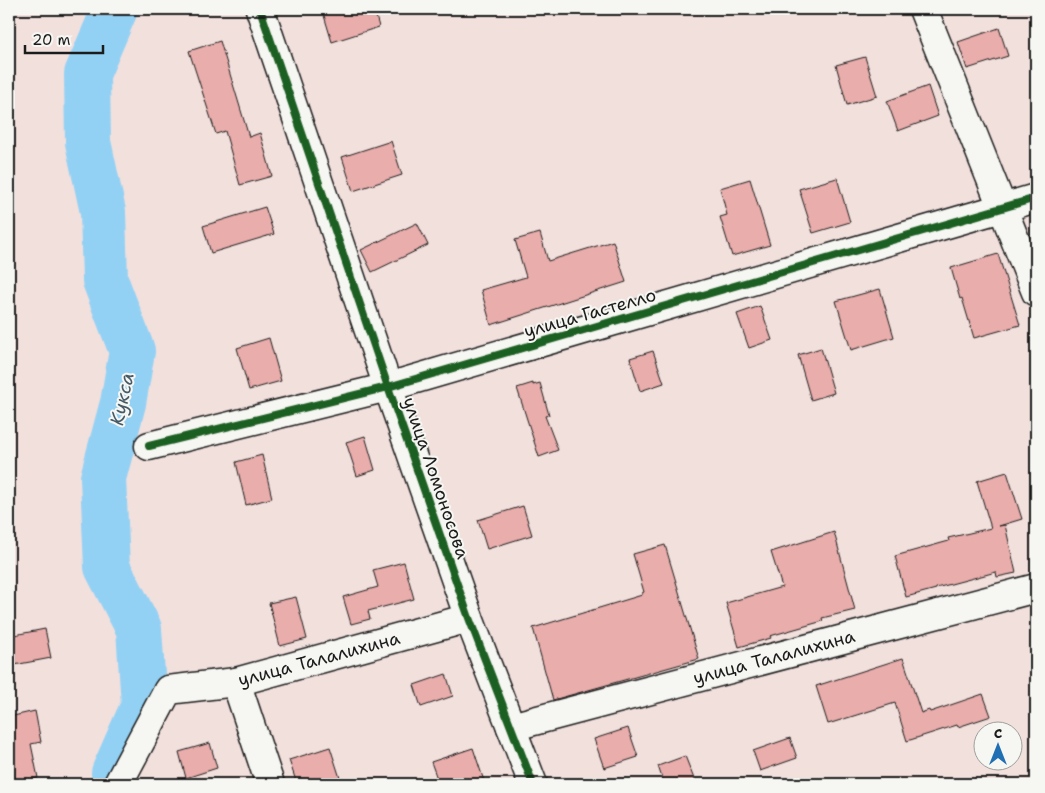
<svg xmlns="http://www.w3.org/2000/svg" width="1045" height="793" font-family="'Shantell Sans',sans-serif">
  <style>
    .lines { fill: none; stroke-linecap: round; stroke-linejoin: round }
    .river { stroke: #93d1f4; stroke-width: 46 }
    .building { fill: #e9adab; stroke: #1c1c1c }
    .minor-casing { stroke: #1c1c1c; stroke-width: 31 }
    .minor { stroke: #f6f6f2; stroke-width: 28 }
    .cycleway-casing { stroke: #f6f6f2; stroke-width: 11 }
    .cycleway { stroke: #1b5e20; stroke-width: 8 }
    .labels { text-anchor: middle; dominant-baseline: central; stroke-width: 4; stroke-linejoin: round; paint-order: stroke }
    .street-label { font-size: 18px; fill: #1c1c1c; stroke: #f6f6f2 }
    .water-label { font-size: 19px; font-style: italic; fill: #465b68; stroke: #f6f6f2 }
  </style>
  <rect width="100%" height="100%" fill="#f2e0dd"/>
  <filter id="ink" filterUnits="userSpaceOnUse"><feTurbulence type="fractalNoise" baseFrequency=".02" numOctaves="2"/><feDisplacementMap in="SourceGraphic" scale="10" xChannelSelector="R" yChannelSelector="G"/><feConvolveMatrix kernelMatrix="1 2 1 2 8 2 1 2 1" color-interpolation-filters="sRGB"/></filter>
  <g filter="url(#ink)">
    <g class="lines">
      <polyline class="river" points="114,773 144,705 139,629 107,567 103,478 123,403 132,351 105,280 103,212 88,142 87,74 115,9"/>
    </g>
    <g class="building">
      <polygon points="322,9 374,9 379,27 332,42"/>
      <polygon points="999,28 1008,56 967,69 958,42"/>
      <polygon points="220,41 249,137 260,133 272,176 240,185 225,131 216,134 189,51"/>
      <polygon points="865,57 877,96 847,105 836,65"/>
      <polygon points="928,86 938,116 898,131 887,101"/>
      <polygon points="391,141 402,175 353,191 342,157"/>
      <polygon points="837,178 850,222 813,233 799,189"/>
      <polygon points="750,179 770,245 732,256 720,217 727,215 720,188"/>
      <polygon points="265,207 274,234 211,253 203,226"/>
      <polygon points="417,223 428,245 372,272 361,250"/>
      <polygon points="540,233 548,261 613,241 626,282 491,325 481,290 526,277 515,240"/>
      <polygon points="998,254 1020,325 974,338 962,298 960,299 951,268"/>
      <polygon points="880,289 894,337 851,350 836,301"/>
      <polygon points="760,306 772,340 749,348 737,314"/>
      <polygon points="269,338 281,381 249,390 237,348"/>
      <polygon points="821,348 834,393 811,400 798,355"/>
      <polygon points="653,351 664,383 640,391 630,358"/>
      <polygon points="533,383 533,385 540,383 549,415 545,416 558,450 539,457 517,388"/>
      <polygon points="365,436 375,470 357,476 346,442"/>
      <polygon points="262,455 272,498 246,505 236,462"/>
      <polygon points="1007,472 1022,519 999,526 1005,525 1016,573 997,577 996,572 936,588 936,589 906,597 895,556 949,541 948,538 991,528 977,481"/>
      <polygon points="523,506 532,535 487,549 478,520"/>
      <polygon points="834,532 855,610 822,618 823,621 770,636 771,638 739,647 726,603 782,587 771,552"/>
      <polygon points="665,545 699,659 553,700 533,628 642,595 642,593 644,592 633,554"/>
      <polygon points="404,562 414,599 368,611 370,619 351,624 343,597 378,587 373,570"/>
      <polygon points="296,597 307,639 280,646 269,603"/>
      <polygon points="45,629 51,658 9,666 9,636"/>
      <polygon points="903,658 921,713 929,710 930,712 983,694 991,716 958,727 957,725 907,741 895,703 828,724 816,686"/>
      <polygon points="446,674 453,696 421,707 414,685"/>
      <polygon points="35,711 41,742 31,744 38,778 9,784 9,717"/>
      <polygon points="628,728 638,757 604,768 594,739"/>
      <polygon points="790,738 797,758 760,771 753,751"/>
      <polygon points="210,743 217,768 186,778 179,752"/>
      <polygon points="330,747 340,778 320,784 297,784 289,760"/>
      <polygon points="473,748 484,781 473,784 439,784 431,762"/>
      <polygon points="685,756 696,784 664,784 658,766"/>
    </g>
    <g class="lines">
      <g class="minor-casing">
        <g id="minor">
          <polyline points="260,9 388,387 469,618 533,784"/>
          <polyline points="923,9 1036,292"/>
          <polyline points="149,446 388,387 1036,198"/>
          <polyline points="236,682 270,784"/>
          <polyline points="511,727 1036,588"/>
          <polyline points="118,784 168,690 236,682 469,618"/>
        </g>
      </g>
      <use href="#minor" class="minor"/>
      <g class="cycleway-casing">
        <g id="cycleway">
          <polyline points="260,9 388,387 469,618 533,784"/>
          <polyline points="149,446 388,387 1036,198"/>
        </g>
      </g>
      <use href="#cycleway" class="cycleway"/>
    </g>
  </g>
  <g class="labels">
    <g class="street-label">
      <text transform="translate(590 313) rotate(-16)">улица Гастелло</text>
      <text transform="translate(436 478) rotate(71)">улица Ломоносова</text>
      <text transform="translate(774 657) rotate(-15)">улица Талалихина</text>
      <text transform="translate(319 659) rotate(-15)">улица Талалихина</text>
    </g>
    <g class="water-label">
      <text transform="translate(122 399) rotate(-78)">Кукса</text>
    </g>
  </g>
  <rect width="1045" height="793" fill="none" stroke="#f6f6f2" stroke-width="30"/>
  <rect x="15" y="15" width="1015" height="763" fill="none" stroke="#1c1c1c" stroke-width="2" filter="url(#ink)"/>
  <g transform="translate(998 746)"><circle r="24" fill="#f6f6f2" stroke="#9f9f9c"/>
  <path d="M0-4L9 19L0 12L-9 19Z" fill="#1f6fb2"/>
  <text y="-8" font-size="14" font-weight="bold" text-anchor="middle" fill="#1c1c1c">С</text>
  </g>
  <path d="M25 45v8h78v-8" fill="none" stroke="#1c1c1c" stroke-width="2.5"/>
  <text x="32" y="45" font-size="15" fill="#1c1c1c" stroke="#f6f6f2" stroke-width="4" paint-order="stroke">20 m</text>
</svg>
